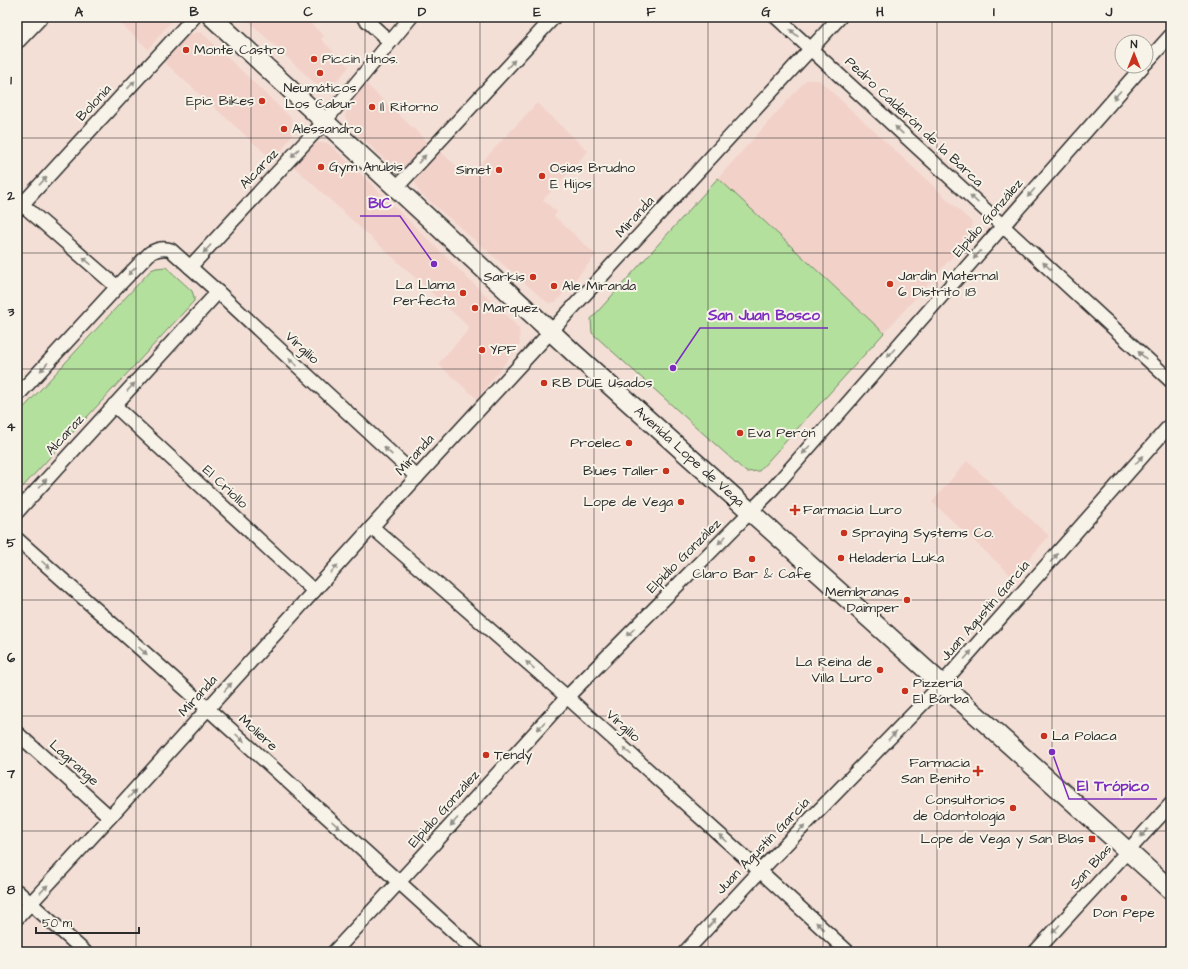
<svg xmlns="http://www.w3.org/2000/svg" width="1188" height="969" font-family="'Architects Daughter',sans-serif">
  <style>
    .built { fill: #f2d1c9 }
    .green { fill: #b4e09e; stroke: #708664 }
    .lines { fill: none; stroke-linecap: round; stroke-linejoin: round }
    .street-casing { stroke: #2b2b2b; stroke-width: 16 }
    .secondary-casing { stroke: #2b2b2b; stroke-width: 21 }
    .street { stroke: #f7f3e8; stroke-width: 13 }
    .secondary { stroke: #f7f3e8; stroke-width: 18 }
    .oneway { fill: #918f8a }
    .grid { fill: none; stroke: #2b2b2b; stroke-width: 1; stroke-opacity: 0.55 }
    .poi-dot { fill: #c8321e; stroke: #f7f3e8; stroke-width: 1.5 }
    .labels { text-anchor: middle; dominant-baseline: central; stroke-width: 4; stroke-linejoin: round; paint-order: stroke }
    .poi-label { font-size: 14px; fill: #2b2b2b; stroke: #f7f3e8; text-anchor: start }
    .street-label { font-size: 14px; fill: #2b2b2b; stroke: #f7f3e8 }
    .leader { fill: none; stroke: #7b2cbf; stroke-width: 1.5 }
    .callout-dot { fill: #7b2cbf; stroke: #f7f3e8; stroke-width: 1.5 }
    .callout-label { font-size: 15px; text-anchor: middle; font-weight: bold; fill: #7b2cbf; stroke: #f7f3e8; stroke-width: 4; stroke-linejoin: round; paint-order: stroke }
    .neatline { fill: none; stroke: #2b2b2b; stroke-width: 1.5 }
    .grid-label { font-size: 13px; text-anchor: middle; font-weight: bold; fill: #2b2b2b }
  </style>
  <rect width="100%" height="100%" fill="#f4dfd6"/>
  <filter id="ink" filterUnits="userSpaceOnUse"><feTurbulence type="fractalNoise" baseFrequency=".025" numOctaves="2"/><feDisplacementMap in="SourceGraphic" scale="8" xChannelSelector="R" yChannelSelector="G"/><feConvolveMatrix kernelMatrix="1 2 1 2 8 2 1 2 1" color-interpolation-filters="sRGB"/></filter>
  <g filter="url(#ink)">
    <g class="built">
      <polygon points="114,17 175,17 148,49"/>
      <polygon points="244,17 304,17 324,36 321,39 349,67 332,86 319,87"/>
      <polygon points="201,32 292,119 292,134 275,162 164,62 190,34"/>
      <polygon points="806,80 819,80 972,222 972,235 884,333 718,178"/>
      <polygon points="366,84 429,143 410,163 405,166 396,167 389,164 348,124 345,117 346,109 349,103"/>
      <polygon points="537,103 588,151 543,200 557,212 554,216 596,255 556,302 548,303 421,194 418,190 415,182 418,173 439,150 468,177"/>
      <polygon points="318,143 327,143 333,147 519,328 520,344 477,399 438,364 470,328 293,166 311,147"/>
      <polygon points="967,461 1049,536 1013,577 932,502"/>
    </g>
    <g class="green">
      <polygon points="718,178 884,333 759,471 746,472 592,333 591,319"/>
      <polygon points="166,267 192,291 194,297 194,301 17,493 17,415 151,270 156,268"/>
    </g>
    <g class="lines">
      <g class="street-casing">
        <g id="street">
          <polyline points="363,17 389,41"/>
          <polyline points="776,17 1171,381"/>
          <polyline points="1146,63 1171,35"/>
          <polyline points="396,188 554,17"/>
          <polyline points="17,200 117,287"/>
          <polyline points="17,210 194,17"/>
          <polyline points="190,267 325,121 411,17"/>
          <path d="M17 396 117 287 150 253C157 249 163 247 171 250L218 292 417 477"/>
          <polyline points="114,405 314,591"/>
          <polyline points="17,512 218,292"/>
          <polyline points="372,527 567,697 760,871 848,952"/>
          <polyline points="17,539 208,709 476,952"/>
          <polyline points="17,733 110,817"/>
          <polyline points="17,891 85,952"/>
          <polyline points="17,918 110,817 417,477 840,17"/>
          <polyline points="334,952 412,868 567,697 769,493 1143,66"/>
          <polyline points="685,952 760,871 942,684 1171,424"/>
          <polyline points="1035,952 1171,804"/>
        </g>
      </g>
      <g class="secondary-casing">
        <g id="secondary">
          <path id="s1" d="M212 17 575 354 1171 890"/>
          <polyline points="17,39 38,17"/>
        </g>
      </g>
      <use href="#street" class="street"/>
      <use href="#secondary" class="secondary"/>
    </g>
    <defs><path id="oneway-solid" d="M-6-.8H1V-3.2L6.5 0L1 3.2V.8H-6Z"/></defs>
    <g class="oneway">
      <use href="#oneway-solid" transform="translate(794 33) rotate(-138)"/>
      <use href="#oneway-solid" transform="translate(511 64) rotate(-47)"/>
      <use href="#oneway-solid" transform="translate(131 85) rotate(-47)"/>
      <use href="#oneway-solid" transform="translate(1117 95) rotate(131)"/>
      <use href="#oneway-solid" transform="translate(899 130) rotate(-137)"/>
      <use href="#oneway-solid" transform="translate(295 153) rotate(133)"/>
      <use href="#oneway-solid" transform="translate(422 159) rotate(-47)"/>
      <use href="#oneway-solid" transform="translate(43 181) rotate(-47)"/>
      <use href="#oneway-solid" transform="translate(1031 193) rotate(131)"/>
      <use href="#oneway-solid" transform="translate(974 199) rotate(-137)"/>
      <use href="#oneway-solid" transform="translate(207 249) rotate(133)"/>
      <use href="#oneway-solid" transform="translate(977 255) rotate(131)"/>
      <use href="#oneway-solid" transform="translate(87 261) rotate(-139)"/>
      <use href="#oneway-solid" transform="translate(1047 266) rotate(-137)"/>
      <use href="#oneway-solid" transform="translate(132 271) rotate(135)"/>
      <use href="#oneway-solid" transform="translate(891 353) rotate(131)"/>
      <use href="#oneway-solid" transform="translate(1142 355) rotate(-137)"/>
      <use href="#oneway-solid" transform="translate(293 362) rotate(-137)"/>
      <use href="#oneway-solid" transform="translate(44 367) rotate(132)"/>
      <use href="#oneway-solid" transform="translate(131 387) rotate(-47)"/>
      <use href="#oneway-solid" transform="translate(806 450) rotate(131)"/>
      <use href="#oneway-solid" transform="translate(388 451) rotate(-137)"/>
      <use href="#oneway-solid" transform="translate(1139 460) rotate(-49)"/>
      <use href="#oneway-solid" transform="translate(43 483) rotate(-48)"/>
      <use href="#oneway-solid" transform="translate(722 540) rotate(135)"/>
      <use href="#oneway-solid" transform="translate(1054 558) rotate(-49)"/>
      <use href="#oneway-solid" transform="translate(46 565) rotate(42)"/>
      <use href="#oneway-solid" transform="translate(334 569) rotate(-48)"/>
      <use href="#oneway-solid" transform="translate(631 632) rotate(135)"/>
      <use href="#oneway-solid" transform="translate(143 651) rotate(42)"/>
      <use href="#oneway-solid" transform="translate(968 655) rotate(-49)"/>
      <use href="#oneway-solid" transform="translate(530 665) rotate(-139)"/>
      <use href="#oneway-solid" transform="translate(228 687) rotate(-48)"/>
      <use href="#oneway-solid" transform="translate(541 726) rotate(132)"/>
      <use href="#oneway-solid" transform="translate(892 736) rotate(-46)"/>
      <use href="#oneway-solid" transform="translate(240 738) rotate(42)"/>
      <use href="#oneway-solid" transform="translate(627 751) rotate(-138)"/>
      <use href="#oneway-solid" transform="translate(132 794) rotate(-48)"/>
      <use href="#oneway-solid" transform="translate(454 822) rotate(132)"/>
      <use href="#oneway-solid" transform="translate(336 825) rotate(42)"/>
      <use href="#oneway-solid" transform="translate(801 829) rotate(-46)"/>
      <use href="#oneway-solid" transform="translate(1144 833) rotate(133)"/>
      <use href="#oneway-solid" transform="translate(723 838) rotate(-138)"/>
      <use href="#oneway-solid" transform="translate(44 889) rotate(-47)"/>
      <use href="#oneway-solid" transform="translate(712 923) rotate(-47)"/>
      <use href="#oneway-solid" transform="translate(820 926) rotate(-137)"/>
      <use href="#oneway-solid" transform="translate(1056 929) rotate(132)"/>
    </g>
  </g>
  <path class="grid" d="M136 17V952M251 17V952M365 17V952M480 17V952M594 17V952M708 17V952M823 17V952M937 17V952M1052 17V952M17 138H1171M17 253H1171M17 369H1171M17 484H1171M17 600H1171M17 716H1171M17 831H1171"/>
  <g class="poi-dot">
    <circle cx="186" cy="50" r="4"/>
    <circle cx="314" cy="59" r="4"/>
    <circle cx="320" cy="73" r="4"/>
    <circle cx="262" cy="101" r="4"/>
    <circle cx="372" cy="107" r="4"/>
    <circle cx="284" cy="129" r="4"/>
    <circle cx="321" cy="167" r="4"/>
    <circle cx="499" cy="170" r="4"/>
    <circle cx="542" cy="176" r="4"/>
    <circle cx="533" cy="277" r="4"/>
    <circle cx="890" cy="284" r="4"/>
    <circle cx="554" cy="286" r="4"/>
    <circle cx="463" cy="293" r="4"/>
    <circle cx="475" cy="308" r="4"/>
    <circle cx="482" cy="350" r="4"/>
    <circle cx="544" cy="383" r="4"/>
    <circle cx="740" cy="433" r="4"/>
    <circle cx="629" cy="443" r="4"/>
    <circle cx="666" cy="471" r="4"/>
    <circle cx="681" cy="502" r="4"/>
    <path d="M793 504h4v4h4v4h-4v4h-4v-4h-4v-4h4z"/>
    <circle cx="844" cy="533" r="4"/>
    <circle cx="841" cy="558" r="4"/>
    <circle cx="752" cy="559" r="4"/>
    <circle cx="907" cy="600" r="4"/>
    <circle cx="880" cy="670" r="4"/>
    <circle cx="905" cy="691" r="4"/>
    <circle cx="1044" cy="736" r="4"/>
    <circle cx="486" cy="755" r="4"/>
    <path d="M976 765h4v4h4v4h-4v4h-4v-4h-4v-4h4z"/>
    <circle cx="1013" cy="808" r="4"/>
    <rect x="1088" y="835" width="8" height="8" rx="2"/>
    <circle cx="1124" cy="898" r="4"/>
  </g>
  <g class="labels">
    <g class="poi-label">
      <text x="194" y="50">Monte Castro</text>
      <text x="322" y="59">Piccin Hnos.</text>
      <text x="320" y="88" text-anchor="middle">Neumáticos<tspan x="320" dy="16">Los Cabur</tspan></text>
      <text x="254" y="101" text-anchor="end">Epic Bikes</text>
      <text x="380" y="107">Il Ritorno</text>
      <text x="292" y="129">Alessandro</text>
      <text x="329" y="167">Gym Anubis</text>
      <text x="550" y="168">Osias Brudno<tspan x="550" dy="16">E Hijos</tspan></text>
      <text x="491" y="170" text-anchor="end">Simet</text>
      <text x="898" y="276">Jardín Maternal<tspan x="898" dy="16">6 Distrito 18</tspan></text>
      <text x="525" y="277" text-anchor="end">Sarkis</text>
      <text x="455" y="285" text-anchor="end">La Llama<tspan x="455" dy="16">Perfecta</tspan></text>
      <text x="562" y="286">Ale Miranda</text>
      <text x="483" y="308">Marquez</text>
      <text x="490" y="350">YPF</text>
      <text x="552" y="383">RB DUE Usados</text>
      <text x="748" y="433">Eva Perón</text>
      <text x="621" y="443" text-anchor="end">Proelec</text>
      <text x="658" y="471" text-anchor="end">Blues Taller</text>
      <text x="673" y="502" text-anchor="end">Lope de Vega</text>
      <text x="803" y="510">Farmacia Luro</text>
      <text x="852" y="533">Spraying Systems Co.</text>
      <text x="849" y="558">Heladería Luka</text>
      <text x="752" y="574" text-anchor="middle">Claro Bar &amp; Cafe</text>
      <text x="899" y="592" text-anchor="end">Membranas<tspan x="899" dy="16">Daimper</tspan></text>
      <text x="872" y="662" text-anchor="end">La Reina de<tspan x="872" dy="16">Villa Luro</tspan></text>
      <text x="913" y="683">Pizzería<tspan x="913" dy="16">El Barba</tspan></text>
      <text x="1052" y="736">La Polaca</text>
      <text x="494" y="755">Tendy</text>
      <text x="970" y="763" text-anchor="end">Farmacia<tspan x="970" dy="16">San Benito</tspan></text>
      <text x="1005" y="800" text-anchor="end">Consultorios<tspan x="1005" dy="16">de Odontología</tspan></text>
      <text x="1084" y="839" text-anchor="end">Lope de Vega y San Blas</text>
      <text x="1124" y="913" text-anchor="middle">Don Pepe</text>
    </g>
    <g class="street-label">
      <text transform="translate(94 103) rotate(-47)">Bolonia</text>
      <text transform="translate(914 122) rotate(43)">Pedro Calderón de la Barca</text>
      <text transform="translate(259 169) rotate(-47)">Alcaraz</text>
      <text transform="translate(635 217) rotate(-48)">Miranda</text>
      <text transform="translate(988 218) rotate(-49)">Elpidio González</text>
      <text transform="translate(302 348) rotate(43)">Virgilio</text>
      <text transform="translate(65 435) rotate(-48)">Alcaraz</text>
      <text transform="translate(415 455) rotate(-48)">Miranda</text>
      <text stroke="none"><textPath href="#s1" startOffset="649">Avenida Lope de Vega</textPath></text>
      <text transform="translate(225 487) rotate(43)">El Criollo</text>
      <text transform="translate(684 556) rotate(-45)">Elpidio González</text>
      <text transform="translate(985 611) rotate(-49)">Juan Agustín García</text>
      <text transform="translate(198 696) rotate(-48)">Miranda</text>
      <text transform="translate(623 726) rotate(42)">Virgilio</text>
      <text transform="translate(258 733) rotate(42)">Moliere</text>
      <text transform="translate(74 763) rotate(42)">Lagrange</text>
      <text transform="translate(444 809) rotate(-48)">Elpidio González</text>
      <text transform="translate(763 846) rotate(-46)">Juan Agustín García</text>
      <text transform="translate(1091 867) rotate(-48)">San Blas</text>
    </g>
  </g>
  <path class="leader" d="M434 264L400 216H360M673 368L700 328H828M1052 752L1069 799H1157"/>
  <g class="callout-dot">
    <circle cx="434" cy="264" r="4"/>
    <circle cx="673" cy="368" r="4"/>
    <circle cx="1052" cy="752" r="4"/>
  </g>
  <g class="callout-label">
    <text x="380" y="208">BIC</text>
    <text x="764" y="320">San Juan Bosco</text>
    <text x="1113" y="791">El Trópico</text>
  </g>
  <rect width="1188" height="969" fill="none" stroke="#f7f3e8" stroke-width="44"/>
  <g transform="translate(1134 54)"><circle r="19" fill="#f7f3e8" stroke="#a5a39c"/>
  <path d="M0-3L7 15L0 10L-7 15Z" fill="#c8321e"/>
  <text y="-6" font-size="11" font-weight="bold" text-anchor="middle" fill="#2b2b2b">N</text>
  </g>
  <path d="M36 927v6h103v-6" fill="none" stroke="#2b2b2b" stroke-width="2"/>
  <text x="42" y="927" font-size="12" fill="#2b2b2b" stroke="#f7f3e8" stroke-width="3" paint-order="stroke">50 m</text>
  <rect x="22" y="22" width="1144" height="925" class="neatline"/>
  <g class="grid-label">
    <text x="79" y="16">A</text>
    <text x="194" y="16">B</text>
    <text x="308" y="16">C</text>
    <text x="422" y="16">D</text>
    <text x="537" y="16">E</text>
    <text x="651" y="16">F</text>
    <text x="766" y="16">G</text>
    <text x="880" y="16">H</text>
    <text x="994" y="16">I</text>
    <text x="1109" y="16">J</text>
    <text x="11" y="84">1</text>
    <text x="11" y="200">2</text>
    <text x="11" y="316">3</text>
    <text x="11" y="431">4</text>
    <text x="11" y="547">5</text>
    <text x="11" y="662">6</text>
    <text x="11" y="778">7</text>
    <text x="11" y="894">8</text>
  </g>
</svg>
